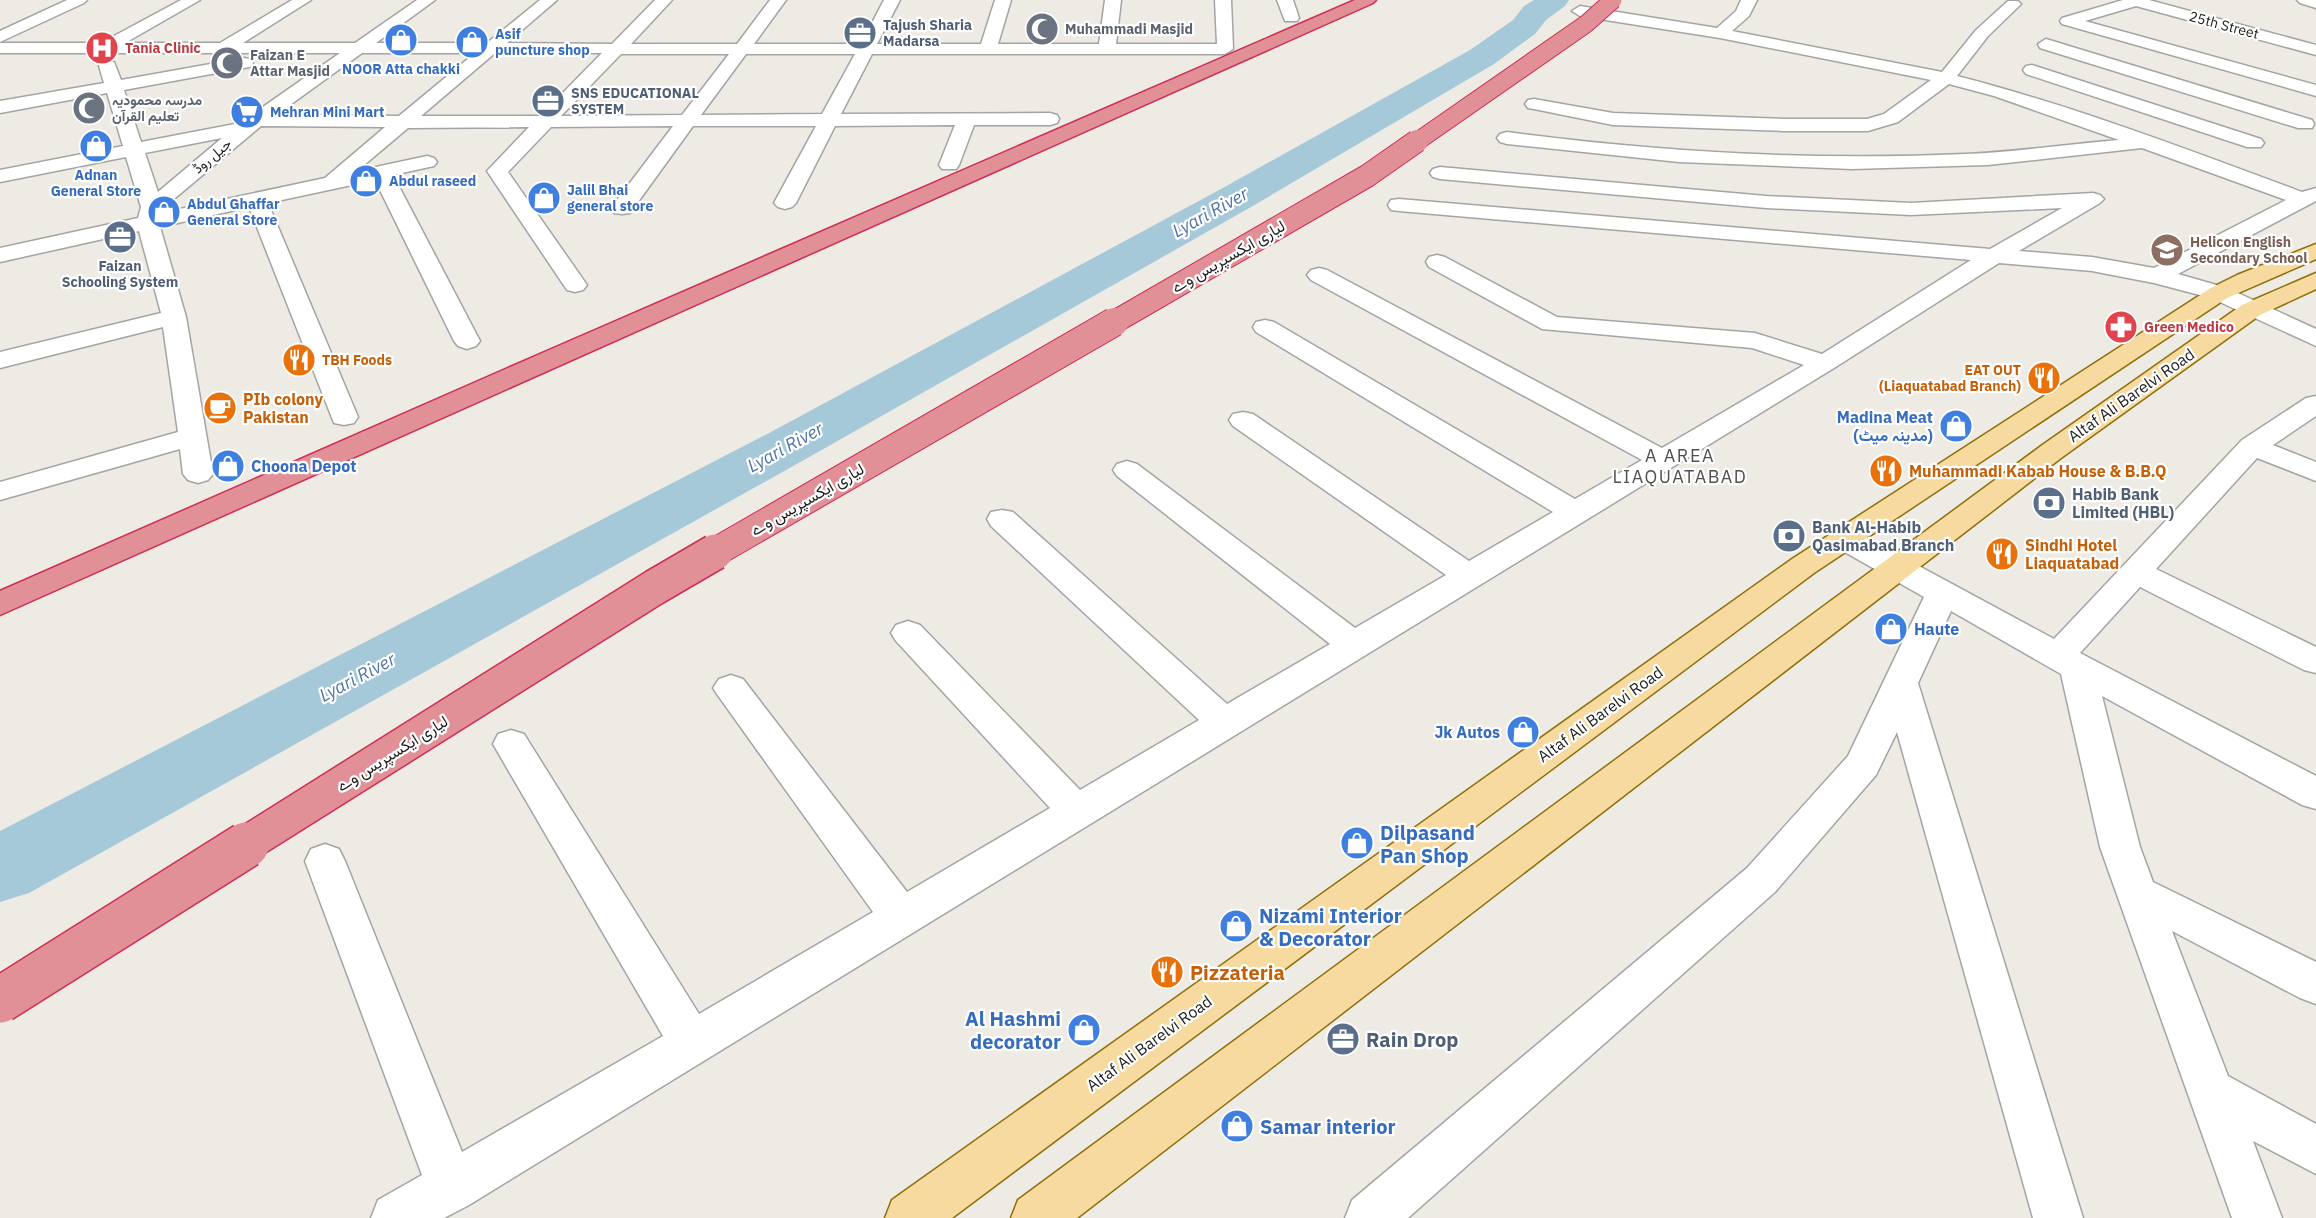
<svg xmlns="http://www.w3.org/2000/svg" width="2316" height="1218" font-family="'IBM Plex Sans',Vazirmatn,sans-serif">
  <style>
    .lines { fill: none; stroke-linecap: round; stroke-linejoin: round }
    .river { fill: #a6c9d9; fill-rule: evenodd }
    .minor-casing { stroke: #a4a4a4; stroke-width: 3 }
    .major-casing { stroke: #8e6f09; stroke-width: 3 }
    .highway-casing { stroke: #ce2e55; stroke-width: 3 }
    .minor { fill: #fff; fill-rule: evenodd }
    .major { fill: #f6daa0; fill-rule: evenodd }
    .highway { fill: #e19097; fill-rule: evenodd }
    .highway-bridge-far4-casing { stroke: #ce2e55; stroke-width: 19; stroke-linecap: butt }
    .highway-bridge-far3-casing { stroke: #ce2e55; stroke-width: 24; stroke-linecap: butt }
    .highway-bridge-far2-casing { stroke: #ce2e55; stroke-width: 30; stroke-linecap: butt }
    .highway-bridge-far1-casing { stroke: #ce2e55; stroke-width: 38; stroke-linecap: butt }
    .highway-bridge-casing { stroke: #ce2e55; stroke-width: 48; stroke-linecap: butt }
    .highway-bridge-far4 { stroke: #e19097; stroke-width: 17 }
    .highway-bridge-far3 { stroke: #e19097; stroke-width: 22 }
    .highway-bridge-far2 { stroke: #e19097; stroke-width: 28 }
    .highway-bridge-far1 { stroke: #e19097; stroke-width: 35 }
    .highway-bridge { stroke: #e19097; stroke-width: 45 }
    .labels { text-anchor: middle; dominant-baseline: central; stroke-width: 4.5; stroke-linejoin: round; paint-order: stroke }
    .far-service-label { font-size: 14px; font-weight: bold; fill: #4e5e75; stroke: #fff; text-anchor: start }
    .far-street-label { font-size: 14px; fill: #1d1d1d; stroke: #fff }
    .far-worship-label { font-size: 14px; font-weight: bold; fill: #5b616d; stroke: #fff; text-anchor: start }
    .far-shop-label { font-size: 14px; font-weight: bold; fill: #366cbe; stroke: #fff; text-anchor: start }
    .far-health-label { font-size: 14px; font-weight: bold; fill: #be3a42; stroke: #fff; text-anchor: start }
    .far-education-label { font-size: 14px; font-weight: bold; fill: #785e54; stroke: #fff; text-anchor: start }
    .far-food-label { font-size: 14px; font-weight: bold; fill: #c56008; stroke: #fff; text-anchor: start }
    .street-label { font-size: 16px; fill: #1d1d1d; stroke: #fff }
    .food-label { font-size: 16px; font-weight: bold; fill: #c56008; stroke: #fff; text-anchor: start }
    .shop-label { font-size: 16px; font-weight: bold; fill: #366cbe; stroke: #fff; text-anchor: end }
    .service-label { font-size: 16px; font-weight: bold; fill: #4e5e75; stroke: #fff; text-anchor: start }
    .water-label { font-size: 18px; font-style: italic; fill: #5073a7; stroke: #fff }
    .neighbourhood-label { font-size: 18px; letter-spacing: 1.5px; fill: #505050; stroke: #fff }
    .near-shop-label { font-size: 20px; font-weight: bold; fill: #366cbe; stroke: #fff; text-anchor: start }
    .near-food-label { font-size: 20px; font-weight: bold; fill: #c56008; stroke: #fff; text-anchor: start }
    .near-service-label { font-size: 20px; font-weight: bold; fill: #4e5e75; stroke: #fff; text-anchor: start }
  </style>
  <rect width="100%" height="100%" fill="#eeebe4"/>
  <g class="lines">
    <polygon class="river" points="1534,0 1569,0 1565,6 1546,20 1535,34 1494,64 1251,207 811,456 29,893 0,902 0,831 771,432 1221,189 1470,50 1513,20 1524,6"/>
    <g class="minor-casing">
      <g id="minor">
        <polygon points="67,0 87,0 84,3 0,42 0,31"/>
        <path d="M181 0H200L125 43H220L292 0H311L243 43H355L417 0H435L376 43H487L540 0H557L507 43 612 44 655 0H672L631 44H737L770 0H786L754 44H861L884 0H900L877 44H981L995 0H1011L998 44H1099L1105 0H1121L1116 44H1217L1215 0H1231L1233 49 1225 54H872L841 114 1050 113 1057 115 1059 119 1057 123 1050 125H974L959 165 956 169H942L939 165 955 125 835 126 796 203 792 207 785 209 778 207 774 203 816 126H693L630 213 622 214 614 213 611 208 673 126 551 127 508 172 587 285 583 290 575 292 567 290 487 171 529 127 408 128 357 171 427 156 434 158 437 162 434 166 393 175 480 341 476 346 467 349 458 346 454 341 375 180 268 203 358 417 354 423 344 425 334 423 249 207 160 227 186 317 213 474 208 480 198 483 188 480 183 474 180 449 0 500V482L178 432 163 327 0 368V352L161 313 139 231 0 262V248L138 218 141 207 126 157 0 182V170L123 146 107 93 0 113V101L104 83 99 66 102 62H114L121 80 244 58 250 59 253 63 250 67 244 68 124 90 141 142 240 123 340 53H0V43H101ZM362 53H475L399 116 276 115ZM495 53H602L540 116H421ZM621 54H729L682 115 561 116ZM746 54H855L822 114 701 115ZM261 126 385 127 325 178 161 213 162 209ZM222 138 158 192 145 153Z"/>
        <polygon points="1277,0 1293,0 1299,18 1297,21 1285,21"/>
        <path d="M1741 0H1757L1749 16 1732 31 1942 72 1976 30 2008 1H2018L2021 4 2018 7 1988 36 1957 76C2074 106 2189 150 2302 192L2316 188V201L2178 274 2227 288 2316 329V346L2211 298 2154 283 2092 271 1999 263 1834 368 469 1205 444 1218H371L378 1200 422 1175 305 861 311 849 325 844 339 849 345 861 462 1152 663 1036 493 744 498 734 511 730 524 734 699 1014 873 912 719 697 713 688 719 679 731 675 743 679 907 892 1050 808 896 641 891 633 896 625 908 621 920 625 1080 790 1199 720 991 526 987 519 991 512 1002 510 1013 512 1227 704 1330 644 1117 476 1113 470 1117 464 1127 461 1137 464 1355 628 1446 575 1233 426 1229 420 1233 414 1243 412 1253 414 1469 561 1553 512 1256 332 1253 327 1256 322 1265 320 1274 322 1575 499 1642 460 1311 280 1307 275 1311 270 1319 268 1327 270 1662 448 1804 365 1752 348 1542 329 1429 267 1426 262 1429 257 1437 255 1445 257 1557 317 1755 333 1822 354 1971 260 1399 211 1391 210 1388 205 1391 200 1399 199 1990 249 2062 208 1911 215 1766 208 1440 179 1433 177 1430 173 1433 169 1440 167 1766 196 1911 203 2093 193 2100 195 2104 199 2100 203 2019 251 2092 257 2154 268 2286 200 2142 148 1988 165 1852 169 1679 162 1507 144 1500 142 1497 138 1500 134 1507 132C1659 152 1812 161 1965 154 2017 152 2068 144 2119 140L1994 96 1949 84 1898 122 1868 131H1784L1613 125 1534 109 1528 108 1525 104 1528 100 1534 99 1613 113 1784 119H1867L1884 114 1931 80 1720 38 1580 16 1572 11 1580 6 1717 28 1736 11Z"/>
        <polygon points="2123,0 2149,0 2316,45 2316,55 2136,6 2085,21 2316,85 2316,96 2062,24 2060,21 2062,18"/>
        <polygon points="2297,0 2316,0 2316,8 2300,3"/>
        <polygon points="2046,39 2312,120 2314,124 2312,128 2298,128 2040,48 2038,44"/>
        <polygon points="2032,65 2261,139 2264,143 2261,147 2247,147 2026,74 2023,70 2026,66"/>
        <polygon points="2316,396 2316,416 2273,445 2316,462 2316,481 2257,458 2156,569 2316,647 2316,673 2304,670 2140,587 2080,653 2316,776 2316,809 2302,805 2102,696 2140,847 2153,882 2316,962 2316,1004 2300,998 2172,931 2228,1076 2316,1124 2316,1174 2253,1141 2282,1218 2232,1218 2100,847 2061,674 1951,611 1918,683 2083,1218 2033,1218 1897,732 1876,775 1775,892 1408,1218 1345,1218 1352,1200 1747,868 1848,756 1924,597 1834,546 1830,539 1834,532 1845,529 1856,532 2054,639 2242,440 2306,398"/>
      </g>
    </g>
    <g class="major-casing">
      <g id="major">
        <polygon points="2316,244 2316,259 2227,298 1814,573 952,1218 885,1218 892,1200 1792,559 2211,288 2237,275"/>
        <polygon points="2316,273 2316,289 2260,315 2061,458 1077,1218 1011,1218 1018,1200 2041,446 2242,305"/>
      </g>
    </g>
    <g class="highway-casing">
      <polygon id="highway" points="1355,0 1376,0 1373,3 0,615 0,591 549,350"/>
    </g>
    <use href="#minor" class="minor"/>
    <use href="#major" class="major"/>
    <use href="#highway" class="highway"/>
    <g class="highway-bridge-far4-casing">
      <polyline id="highway-bridge-far4" points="1415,143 1586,24 1613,0"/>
    </g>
    <g class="highway-bridge-far3-casing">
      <polyline id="highway-bridge-far3" points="1111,324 1367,176 1417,141"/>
    </g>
    <g class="highway-bridge-far2-casing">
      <polyline id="highway-bridge-far2" points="712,554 1114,322"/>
    </g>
    <g class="highway-bridge-far1-casing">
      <polyline id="highway-bridge-far1" points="243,846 655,587 715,552"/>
    </g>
    <g class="highway-bridge-casing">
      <polyline id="highway-bridge" points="0,1000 246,845"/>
    </g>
    <use href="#highway-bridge-far4" class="highway-bridge-far4"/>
    <use href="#highway-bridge-far3" class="highway-bridge-far3"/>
    <use href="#highway-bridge-far2" class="highway-bridge-far2"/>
    <use href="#highway-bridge-far1" class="highway-bridge-far1"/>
    <use href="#highway-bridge" class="highway-bridge"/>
  </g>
  <defs>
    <g id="mosque-disc" transform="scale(1.725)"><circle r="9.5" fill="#6b7280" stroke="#fff"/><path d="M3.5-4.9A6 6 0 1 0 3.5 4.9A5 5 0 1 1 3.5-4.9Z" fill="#fff"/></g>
    <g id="office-disc" transform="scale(1.725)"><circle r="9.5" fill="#5c6f8a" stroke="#fff"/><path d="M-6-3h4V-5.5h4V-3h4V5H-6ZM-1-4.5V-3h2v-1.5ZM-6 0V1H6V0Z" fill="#fff"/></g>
    <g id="shop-disc" transform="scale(1.725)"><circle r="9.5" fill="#3f7fe0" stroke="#fff"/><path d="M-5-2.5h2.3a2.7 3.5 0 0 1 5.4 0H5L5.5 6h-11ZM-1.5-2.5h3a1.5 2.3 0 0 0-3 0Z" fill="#fff"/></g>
    <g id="hospital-disc" transform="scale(1.725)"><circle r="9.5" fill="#e0444e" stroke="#fff"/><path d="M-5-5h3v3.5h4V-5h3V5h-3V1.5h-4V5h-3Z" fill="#fff"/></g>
    <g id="supermarket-disc" transform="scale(1.725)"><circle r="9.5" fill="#3f7fe0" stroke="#fff"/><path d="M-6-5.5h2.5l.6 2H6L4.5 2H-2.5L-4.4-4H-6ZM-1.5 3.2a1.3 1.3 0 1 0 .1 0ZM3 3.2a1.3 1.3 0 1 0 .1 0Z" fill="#fff"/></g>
    <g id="school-disc" transform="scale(1.725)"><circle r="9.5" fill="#8d6e63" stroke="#fff"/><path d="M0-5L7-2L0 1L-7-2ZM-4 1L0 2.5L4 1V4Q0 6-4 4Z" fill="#fff"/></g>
    <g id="pharmacy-disc" transform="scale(1.725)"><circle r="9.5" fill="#e0444e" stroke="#fff"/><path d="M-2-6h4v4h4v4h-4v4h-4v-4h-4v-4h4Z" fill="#fff"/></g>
    <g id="restaurant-disc" transform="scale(1.725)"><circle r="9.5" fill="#e8710a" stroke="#fff"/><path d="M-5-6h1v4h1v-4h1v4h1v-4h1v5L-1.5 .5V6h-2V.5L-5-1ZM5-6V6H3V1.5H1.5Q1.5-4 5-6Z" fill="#fff"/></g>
    <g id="cafe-disc" transform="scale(1.725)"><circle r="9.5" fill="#e8710a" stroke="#fff"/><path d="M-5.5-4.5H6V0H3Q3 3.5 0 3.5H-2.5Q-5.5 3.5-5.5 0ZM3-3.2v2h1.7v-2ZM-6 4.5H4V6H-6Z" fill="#fff"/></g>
    <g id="bank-disc" transform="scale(1.725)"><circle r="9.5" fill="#5c6f8a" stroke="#fff"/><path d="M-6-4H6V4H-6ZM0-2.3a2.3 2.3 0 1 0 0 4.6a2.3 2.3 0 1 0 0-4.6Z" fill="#fff"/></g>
  </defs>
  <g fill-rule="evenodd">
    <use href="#mosque-disc" x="1042" y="29"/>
    <use href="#office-disc" x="860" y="33"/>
    <use href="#shop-disc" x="401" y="40"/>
    <use href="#shop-disc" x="472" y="42"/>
    <use href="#hospital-disc" x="102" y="48"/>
    <use href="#mosque-disc" x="227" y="63"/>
    <use href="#office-disc" x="548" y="101"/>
    <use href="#mosque-disc" x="89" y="108"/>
    <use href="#supermarket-disc" x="247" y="112"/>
    <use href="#shop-disc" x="96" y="146"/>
    <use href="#shop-disc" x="366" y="181"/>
    <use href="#shop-disc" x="544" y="198"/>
    <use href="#shop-disc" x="164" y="212"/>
    <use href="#office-disc" x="120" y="237"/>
    <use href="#school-disc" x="2167" y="250"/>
    <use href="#pharmacy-disc" x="2121" y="327"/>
    <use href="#restaurant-disc" x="299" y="360"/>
    <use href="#restaurant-disc" x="2044" y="378"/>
    <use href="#cafe-disc" x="220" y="408"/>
    <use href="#shop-disc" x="1956" y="426"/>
    <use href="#shop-disc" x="228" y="466"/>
    <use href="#restaurant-disc" x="1886" y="471"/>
    <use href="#bank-disc" x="2049" y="503"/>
    <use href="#bank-disc" x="1789" y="536"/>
    <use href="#restaurant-disc" x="2002" y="554"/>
    <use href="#shop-disc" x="1891" y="629"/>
    <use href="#shop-disc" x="1523" y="732"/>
    <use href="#shop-disc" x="1357" y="843"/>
    <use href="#shop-disc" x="1236" y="926"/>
    <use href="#restaurant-disc" x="1167" y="972"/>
    <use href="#shop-disc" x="1084" y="1030"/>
    <use href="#office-disc" x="1343" y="1039"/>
    <use href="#shop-disc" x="1237" y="1126"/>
  </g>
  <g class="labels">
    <g class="far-service-label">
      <text x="883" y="25">Tajush Sharia<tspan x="883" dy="16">Madarsa</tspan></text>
      <text x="571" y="93">SNS EDUCATIONAL<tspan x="571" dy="16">SYSTEM</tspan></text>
      <text x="120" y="266" text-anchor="middle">Faizan<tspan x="120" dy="16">Schooling System</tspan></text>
    </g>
    <g class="far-street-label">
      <text transform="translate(2224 25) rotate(15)">25th Street</text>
      <text transform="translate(212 156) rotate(-40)">جیل روڈ</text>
    </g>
    <g class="far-worship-label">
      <text x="1065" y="29">Muhammadi Masjid</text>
      <text x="250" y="55">Faizan E<tspan x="250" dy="16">Attar Masjid</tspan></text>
      <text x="112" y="100">مدرسہ محمودیہ<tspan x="112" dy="16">تعلیم القرآن</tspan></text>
    </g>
    <g class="far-shop-label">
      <text x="495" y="34">Asif<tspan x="495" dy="16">puncture shop</tspan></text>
      <text x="401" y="69" text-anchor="middle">NOOR Atta chakki</text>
      <text x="270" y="112">Mehran Mini Mart</text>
      <text x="96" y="175" text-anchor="middle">Adnan<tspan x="96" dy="16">General Store</tspan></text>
      <text x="389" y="181">Abdul raseed</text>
      <text x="567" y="190">Jalil Bhai<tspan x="567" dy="16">general store</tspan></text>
      <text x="187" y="204">Abdul Ghaffar<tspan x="187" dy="16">General Store</tspan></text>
    </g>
    <g class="far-health-label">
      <text x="125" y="48">Tania Clinic</text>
      <text x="2144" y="327">Green Medico</text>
    </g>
    <g class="far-education-label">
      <text x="2190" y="242">Helicon English<tspan x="2190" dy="16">Secondary School</tspan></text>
    </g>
    <g class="far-food-label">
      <text x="322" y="360">TBH Foods</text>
      <text x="2021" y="370" text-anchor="end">EAT OUT<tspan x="2021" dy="16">(Liaquatabad Branch)</tspan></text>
    </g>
    <g class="street-label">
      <text transform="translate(1228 256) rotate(-30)">لیاری ایکسپریس وے</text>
      <text transform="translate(2131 395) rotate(-35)">Altaf Ali Barelvi Road</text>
      <text transform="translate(807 499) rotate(-30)">لیاری ایکسپریس وے</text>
      <text transform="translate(1600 714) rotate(-36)">Altaf Ali Barelvi Road</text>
      <text transform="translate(392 753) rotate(-32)">لیاری ایکسپریس وے</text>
      <text transform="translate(1149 1043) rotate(-36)">Altaf Ali Barelvi Road</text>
    </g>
    <g class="food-label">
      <text x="243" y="399">PIb colony<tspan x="243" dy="18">Pakistan</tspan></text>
      <text x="1909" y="471">Muhammadi Kabab House &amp; B.B.Q</text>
      <text x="2025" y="545">Sindhi Hotel<tspan x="2025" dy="18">Liaquatabad</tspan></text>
    </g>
    <g class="shop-label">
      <text x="1933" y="417">Madina Meat<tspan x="1933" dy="18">(مدینہ میٹ)</tspan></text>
      <text x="251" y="466" text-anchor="start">Choona Depot</text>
      <text x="1914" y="629" text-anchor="start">Haute</text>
      <text x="1500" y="732">Jk Autos</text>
    </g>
    <g class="service-label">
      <text x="2072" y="494">Habib Bank<tspan x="2072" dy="18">Limited (HBL)</tspan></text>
      <text x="1812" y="527">Bank Al-Habib<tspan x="1812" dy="18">Qasimabad Branch</tspan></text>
    </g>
    <g class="water-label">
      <text transform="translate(1210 212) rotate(-29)">Lyari River</text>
      <text transform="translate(785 447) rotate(-29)">Lyari River</text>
      <text transform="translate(357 677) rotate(-28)">Lyari River</text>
    </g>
    <g class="neighbourhood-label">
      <text x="1680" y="455">A AREA<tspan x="1680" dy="21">LIAQUATABAD</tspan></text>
    </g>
    <g class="near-shop-label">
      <text x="1380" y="832">Dilpasand<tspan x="1380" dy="23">Pan Shop</tspan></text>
      <text x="1259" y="915">Nizami Interior<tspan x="1259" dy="23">&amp; Decorator</tspan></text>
      <text x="1061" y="1018" text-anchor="end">Al Hashmi<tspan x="1061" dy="23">decorator</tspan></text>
      <text x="1260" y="1126">Samar interior</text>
    </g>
    <g class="near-food-label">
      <text x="1190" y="972">Pizzateria</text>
    </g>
    <g class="near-service-label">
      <text x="1366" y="1039">Rain Drop</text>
    </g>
  </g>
</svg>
